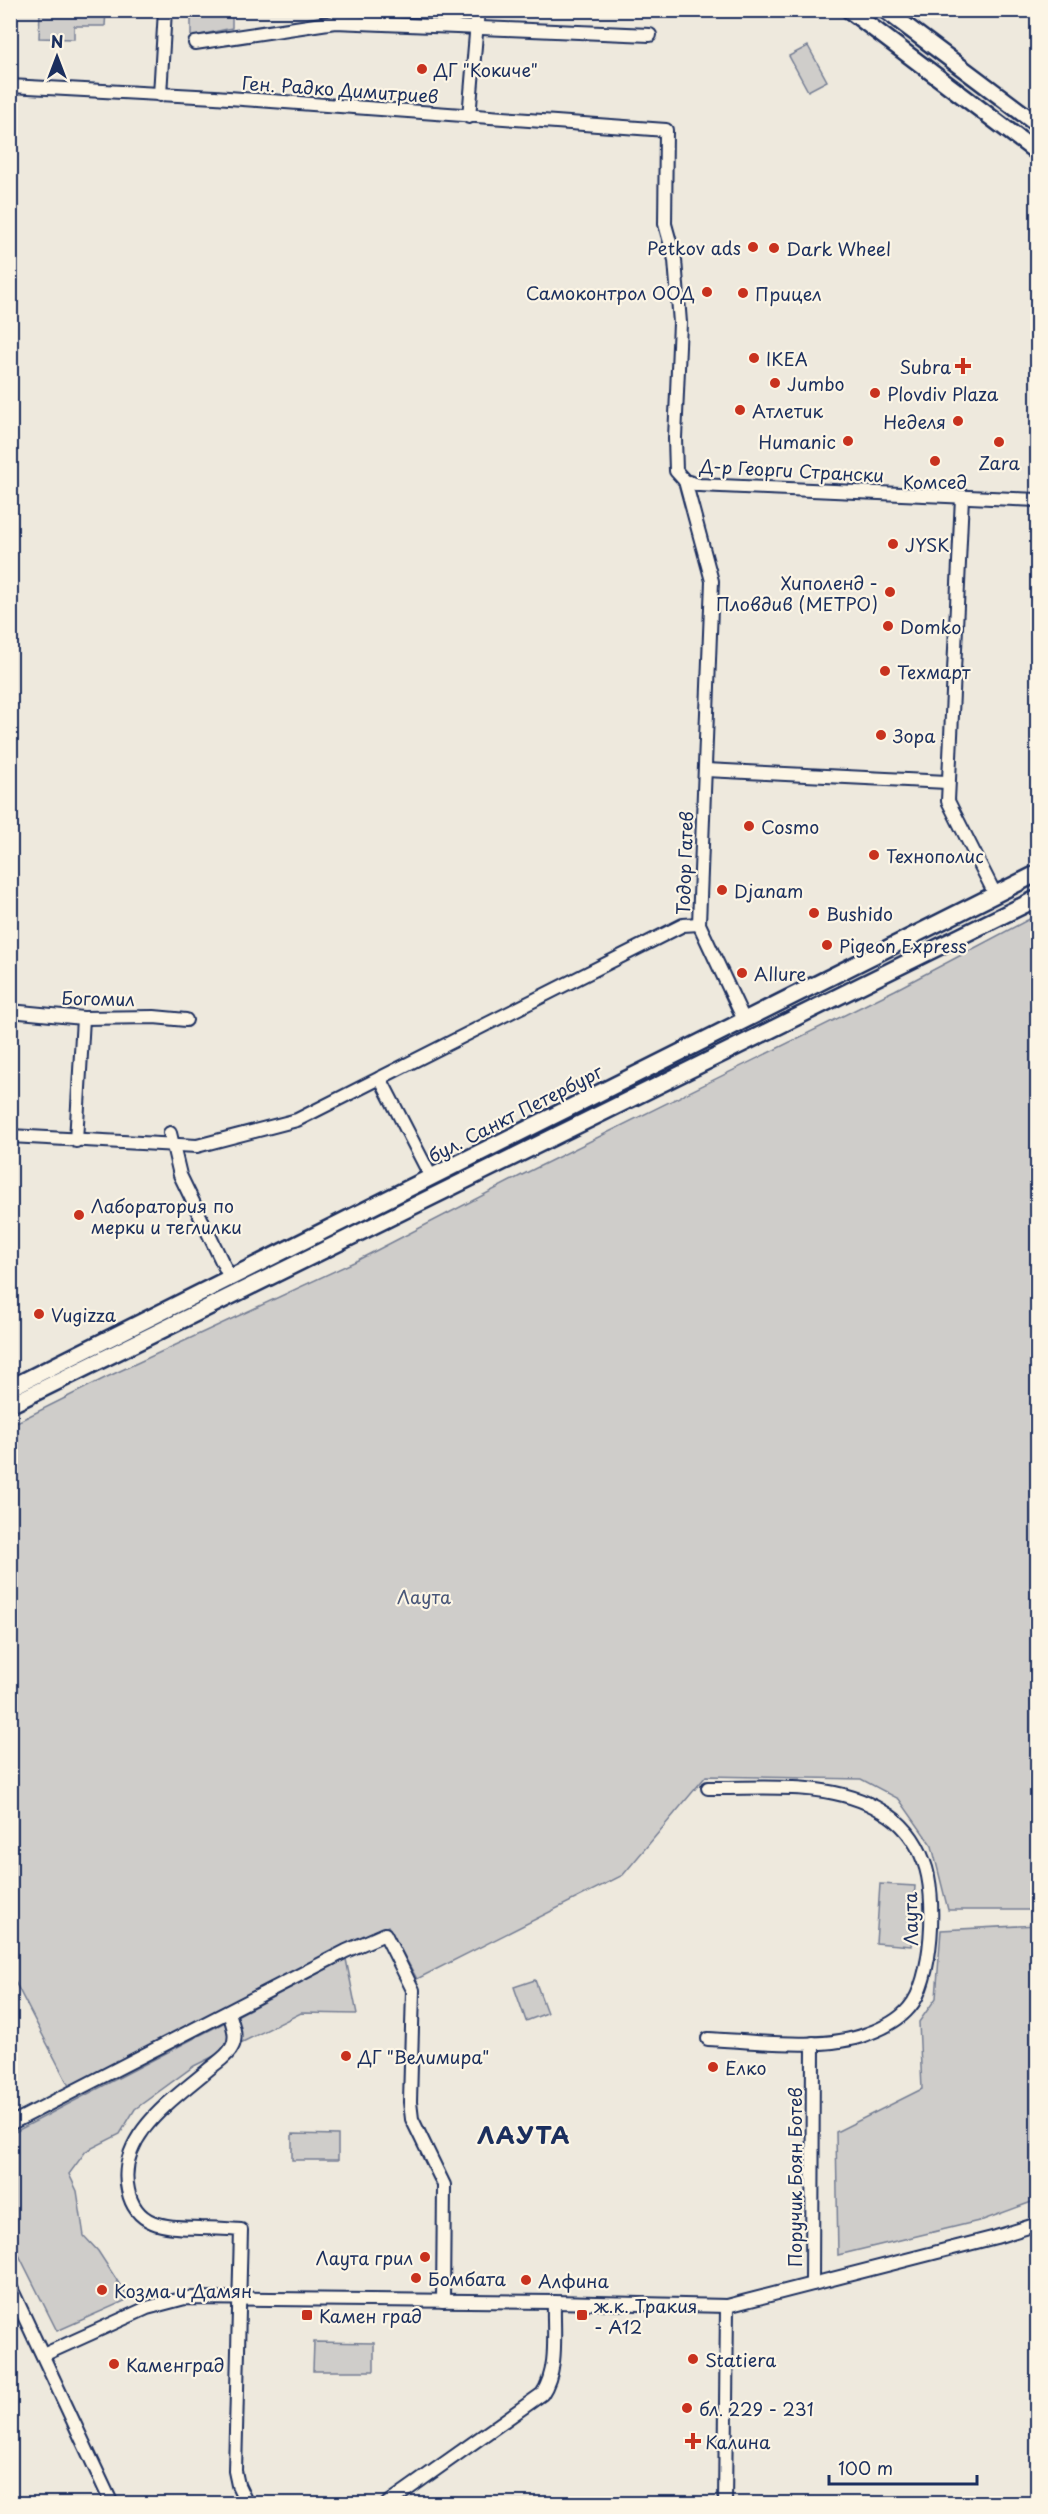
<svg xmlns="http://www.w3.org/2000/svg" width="1048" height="2514" font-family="'Playpen Sans',sans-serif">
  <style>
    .green { fill: #cfcdca; stroke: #757e94; stroke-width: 1.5 }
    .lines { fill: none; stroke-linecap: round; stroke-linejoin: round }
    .minor-casing { stroke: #1b2f5e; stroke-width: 16 }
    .major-casing { stroke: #1b2f5e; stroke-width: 20 }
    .minor { stroke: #fcf5e5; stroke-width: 12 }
    .major { stroke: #fcf5e5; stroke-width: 15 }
    .poi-dot { fill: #c8321e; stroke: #fcf5e5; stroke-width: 2 }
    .labels { text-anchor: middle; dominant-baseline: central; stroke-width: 4.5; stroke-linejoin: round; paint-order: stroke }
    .poi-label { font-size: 18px; fill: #1b2f5e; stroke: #fcf5e5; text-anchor: start }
    .street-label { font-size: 18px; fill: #1b2f5e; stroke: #fcf5e5 }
    .park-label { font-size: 18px; fill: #485679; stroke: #fcf5e5 }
    .district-label { font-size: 24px; font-weight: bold; letter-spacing: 1.5px; fill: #1b2f5e; stroke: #fcf5e5 }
  </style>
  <rect width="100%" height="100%" fill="#eee9dd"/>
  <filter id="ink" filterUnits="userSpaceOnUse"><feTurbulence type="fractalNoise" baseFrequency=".0167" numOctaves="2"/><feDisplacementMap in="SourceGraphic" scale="12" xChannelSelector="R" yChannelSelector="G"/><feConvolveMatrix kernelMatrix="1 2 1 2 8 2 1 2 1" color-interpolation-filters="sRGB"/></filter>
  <g filter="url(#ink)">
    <g class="green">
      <polygon points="40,11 106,11 105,26 74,26 74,39 39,38"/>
      <polygon points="191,11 232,11 232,28 191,37"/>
      <polygon points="376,11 448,11 448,19 376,17"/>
      <polygon points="808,46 827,81 808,91 789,56"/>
      <polygon points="1037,915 1037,1910 948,1910 932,1846 899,1799 861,1779 706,1776 623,1875 417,1979 388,1926 69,2086 11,1974 11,1425 107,1377 354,1262 524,1174 895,990"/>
      <polygon points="880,1884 915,1886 911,1946 876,1943"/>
      <polygon points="1037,1925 1037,2200 983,2220 838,2255 836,2132 922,2089 919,2022 936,1998 941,1930"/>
      <polygon points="346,1959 357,2014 301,2013 194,2066 135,2109 120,2134 86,2151 69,2174 77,2191 84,2236 98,2251 129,2299 57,2331 11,2239 11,2134"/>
      <polygon points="535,1980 547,2013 526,2021 514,1987"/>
      <polygon points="292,2134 338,2135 338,2160 292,2160"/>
      <polygon points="314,2342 374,2343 374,2371 313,2371"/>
    </g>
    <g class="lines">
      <g class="minor-casing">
        <g id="minor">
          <polyline points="195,43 335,22 650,35"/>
          <polyline points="10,86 215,97 666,130 665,224 675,260 680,323 675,438 676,471 685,481 699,485 1038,500"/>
          <polyline points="160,95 165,10"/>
          <polyline points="469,117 478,10"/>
          <polyline points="685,481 712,581 699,924 744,1020"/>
          <polyline points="962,497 948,801 995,894"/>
          <polyline points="706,770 947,782"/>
          <polyline points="10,1011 83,1018 154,1017 186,1020"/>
          <polyline points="380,1078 431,1177"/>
          <polyline points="170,1133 180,1175 230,1278"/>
          <polyline points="10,1136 197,1146 297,1120 683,925 699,924"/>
          <polyline points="76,1141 83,1018"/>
          <path d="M708 1788C765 1789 831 1780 882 1811 902 1822 916 1840 924 1862 937 1894 933 1982 909 2008 899 2020 881 2029 867 2034 825 2051 753 2041 708 2039"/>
          <path d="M229 2012C232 2024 238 2036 232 2047 228 2056 216 2063 209 2069 173 2100 116 2136 128 2190 136 2229 169 2227 200 2228 214 2228 228 2229 241 2230L235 2471 238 2485 247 2504"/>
          <polyline points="10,2124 346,1951 385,1934 413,1990 410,2102 412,2119 444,2185 443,2301"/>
          <polyline points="812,2284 813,2043"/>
          <polyline points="10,2286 112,2504"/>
          <polyline points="43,2355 147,2308 185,2298 554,2302 727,2306 996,2237 1038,2224"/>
          <path d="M387 2504 542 2394C559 2369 553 2331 554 2302"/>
          <polyline points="725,2504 727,2306"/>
        </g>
      </g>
      <g class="major-casing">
        <g id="major">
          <polyline points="849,10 1038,153"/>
          <polyline points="885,10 1038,125"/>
          <polyline points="10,1388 1038,873"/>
          <polyline points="10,1405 1038,898"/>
        </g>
      </g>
      <use href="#minor" class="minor"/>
      <use href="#major" class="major"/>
    </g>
  </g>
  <g class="poi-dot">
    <circle cx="422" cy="69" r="6"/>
    <circle cx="753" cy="247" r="6"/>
    <circle cx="774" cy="248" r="6"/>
    <circle cx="707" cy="292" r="6"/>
    <circle cx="743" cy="293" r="6"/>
    <circle cx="754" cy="358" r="6"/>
    <path d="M960 357h6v6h6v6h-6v6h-6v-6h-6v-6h6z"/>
    <circle cx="775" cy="383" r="6"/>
    <circle cx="875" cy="393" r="6"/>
    <circle cx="740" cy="410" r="6"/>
    <circle cx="958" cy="421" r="6"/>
    <circle cx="848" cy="441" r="6"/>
    <circle cx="999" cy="442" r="6"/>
    <circle cx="935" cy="461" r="6"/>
    <circle cx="893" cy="544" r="6"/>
    <circle cx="890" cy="592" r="6"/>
    <circle cx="888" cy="626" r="6"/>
    <circle cx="885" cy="671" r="6"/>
    <circle cx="881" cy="735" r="6"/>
    <circle cx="749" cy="826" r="6"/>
    <circle cx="874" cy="855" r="6"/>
    <circle cx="722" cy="890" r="6"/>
    <circle cx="814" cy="913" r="6"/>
    <circle cx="827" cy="945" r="6"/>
    <circle cx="742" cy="973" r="6"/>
    <circle cx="79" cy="1215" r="6"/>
    <circle cx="39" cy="1314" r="6"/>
    <circle cx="346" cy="2056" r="6"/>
    <circle cx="713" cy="2067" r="6"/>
    <circle cx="425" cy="2257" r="6"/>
    <circle cx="416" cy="2278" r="6"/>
    <circle cx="526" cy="2280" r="6"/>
    <circle cx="102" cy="2290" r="6"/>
    <rect x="301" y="2309" width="12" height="12" rx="3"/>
    <rect x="576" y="2309" width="12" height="12" rx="3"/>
    <circle cx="693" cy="2359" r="6"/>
    <circle cx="114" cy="2364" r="6"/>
    <circle cx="687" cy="2408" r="6"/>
    <path d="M690 2432h6v6h6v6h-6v6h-6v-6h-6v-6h6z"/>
  </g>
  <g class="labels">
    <g class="poi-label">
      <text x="434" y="69">ДГ "Кокиче"</text>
      <text x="741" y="247" text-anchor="end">Petkov ads</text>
      <text x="786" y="248">Dark Wheel</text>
      <text x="695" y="292" text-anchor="end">Самоконтрол ООД</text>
      <text x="755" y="293">Прицел</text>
      <text x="766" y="358">IKEA</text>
      <text x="951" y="366" text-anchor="end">Subra</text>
      <text x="787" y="383">Jumbo</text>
      <text x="887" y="393">Plovdiv Plaza</text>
      <text x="752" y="410">Атлетик</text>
      <text x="946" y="421" text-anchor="end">Неделя</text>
      <text x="836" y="441" text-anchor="end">Humanic</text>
      <text x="999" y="462" text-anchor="middle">Zara</text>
      <text x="935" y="481" text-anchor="middle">Комсед</text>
      <text x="905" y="544">JYSK</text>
      <text x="878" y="582" text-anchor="end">Хиполенд -<tspan x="878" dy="21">Пловдив (МЕТРО)</tspan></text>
      <text x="900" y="626">Domko</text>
      <text x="897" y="671">Техмарт</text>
      <text x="893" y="735">Зора</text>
      <text x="761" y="826">Cosmo</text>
      <text x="886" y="855">Технополис</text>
      <text x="734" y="890">Djanam</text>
      <text x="826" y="913">Bushido</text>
      <text x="839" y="945">Pigeon Express</text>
      <text x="754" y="973">Allure</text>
      <text x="91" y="1205">Лаборатория по<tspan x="91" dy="21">мерки и теглилки</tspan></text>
      <text x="51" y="1314">Vugizza</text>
      <text x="358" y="2056">ДГ "Велимира"</text>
      <text x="725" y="2067">Елко</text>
      <text x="413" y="2257" text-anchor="end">Лаута грил</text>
      <text x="428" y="2278">Бомбата</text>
      <text x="538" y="2280">Алфина</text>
      <text x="114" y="2290">Козма и Дамян</text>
      <text x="594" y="2305">ж.к. Тракия<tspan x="594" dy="21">- А12</tspan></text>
      <text x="319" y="2315">Камен град</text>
      <text x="705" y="2359">Statiera</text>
      <text x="126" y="2364">Каменград</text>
      <text x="699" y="2408">бл. 229 - 231</text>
      <text x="705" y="2441">Калина</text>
    </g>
    <g class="street-label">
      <text transform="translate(340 89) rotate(4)">Ген. Радко Димитриев</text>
      <text transform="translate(792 470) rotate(3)">Д-р Георги Странски</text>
      <text transform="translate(684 863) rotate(-88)">Тодор Гатев</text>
      <text transform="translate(98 998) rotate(1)">Богомил</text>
      <text transform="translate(515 1113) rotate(-27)">бул. Санкт Петербург</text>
      <text transform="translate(910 1919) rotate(-91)">Лаута</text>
      <text transform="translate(794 2177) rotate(-90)">Поручик Боян Ботев</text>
    </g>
    <g class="park-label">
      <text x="424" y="1596">Лаута</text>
    </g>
    <g class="district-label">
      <text x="524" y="2134">ЛАУТА</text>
    </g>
  </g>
  <rect width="1048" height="2514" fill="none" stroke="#fcf5e5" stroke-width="36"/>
  <rect x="18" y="18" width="1012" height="2478" fill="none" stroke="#1b2f5e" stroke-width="2" filter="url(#ink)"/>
  <g transform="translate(57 57)" stroke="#fcf5e5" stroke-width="4.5" paint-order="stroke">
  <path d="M0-4.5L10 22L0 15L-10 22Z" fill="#1b2f5e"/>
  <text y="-9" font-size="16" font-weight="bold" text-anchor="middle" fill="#1b2f5e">N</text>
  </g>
  <path d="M829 2475v9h148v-9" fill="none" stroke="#1b2f5e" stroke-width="3"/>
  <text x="838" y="2475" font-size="18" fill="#1b2f5e" stroke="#fcf5e5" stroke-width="4.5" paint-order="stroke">100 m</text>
</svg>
